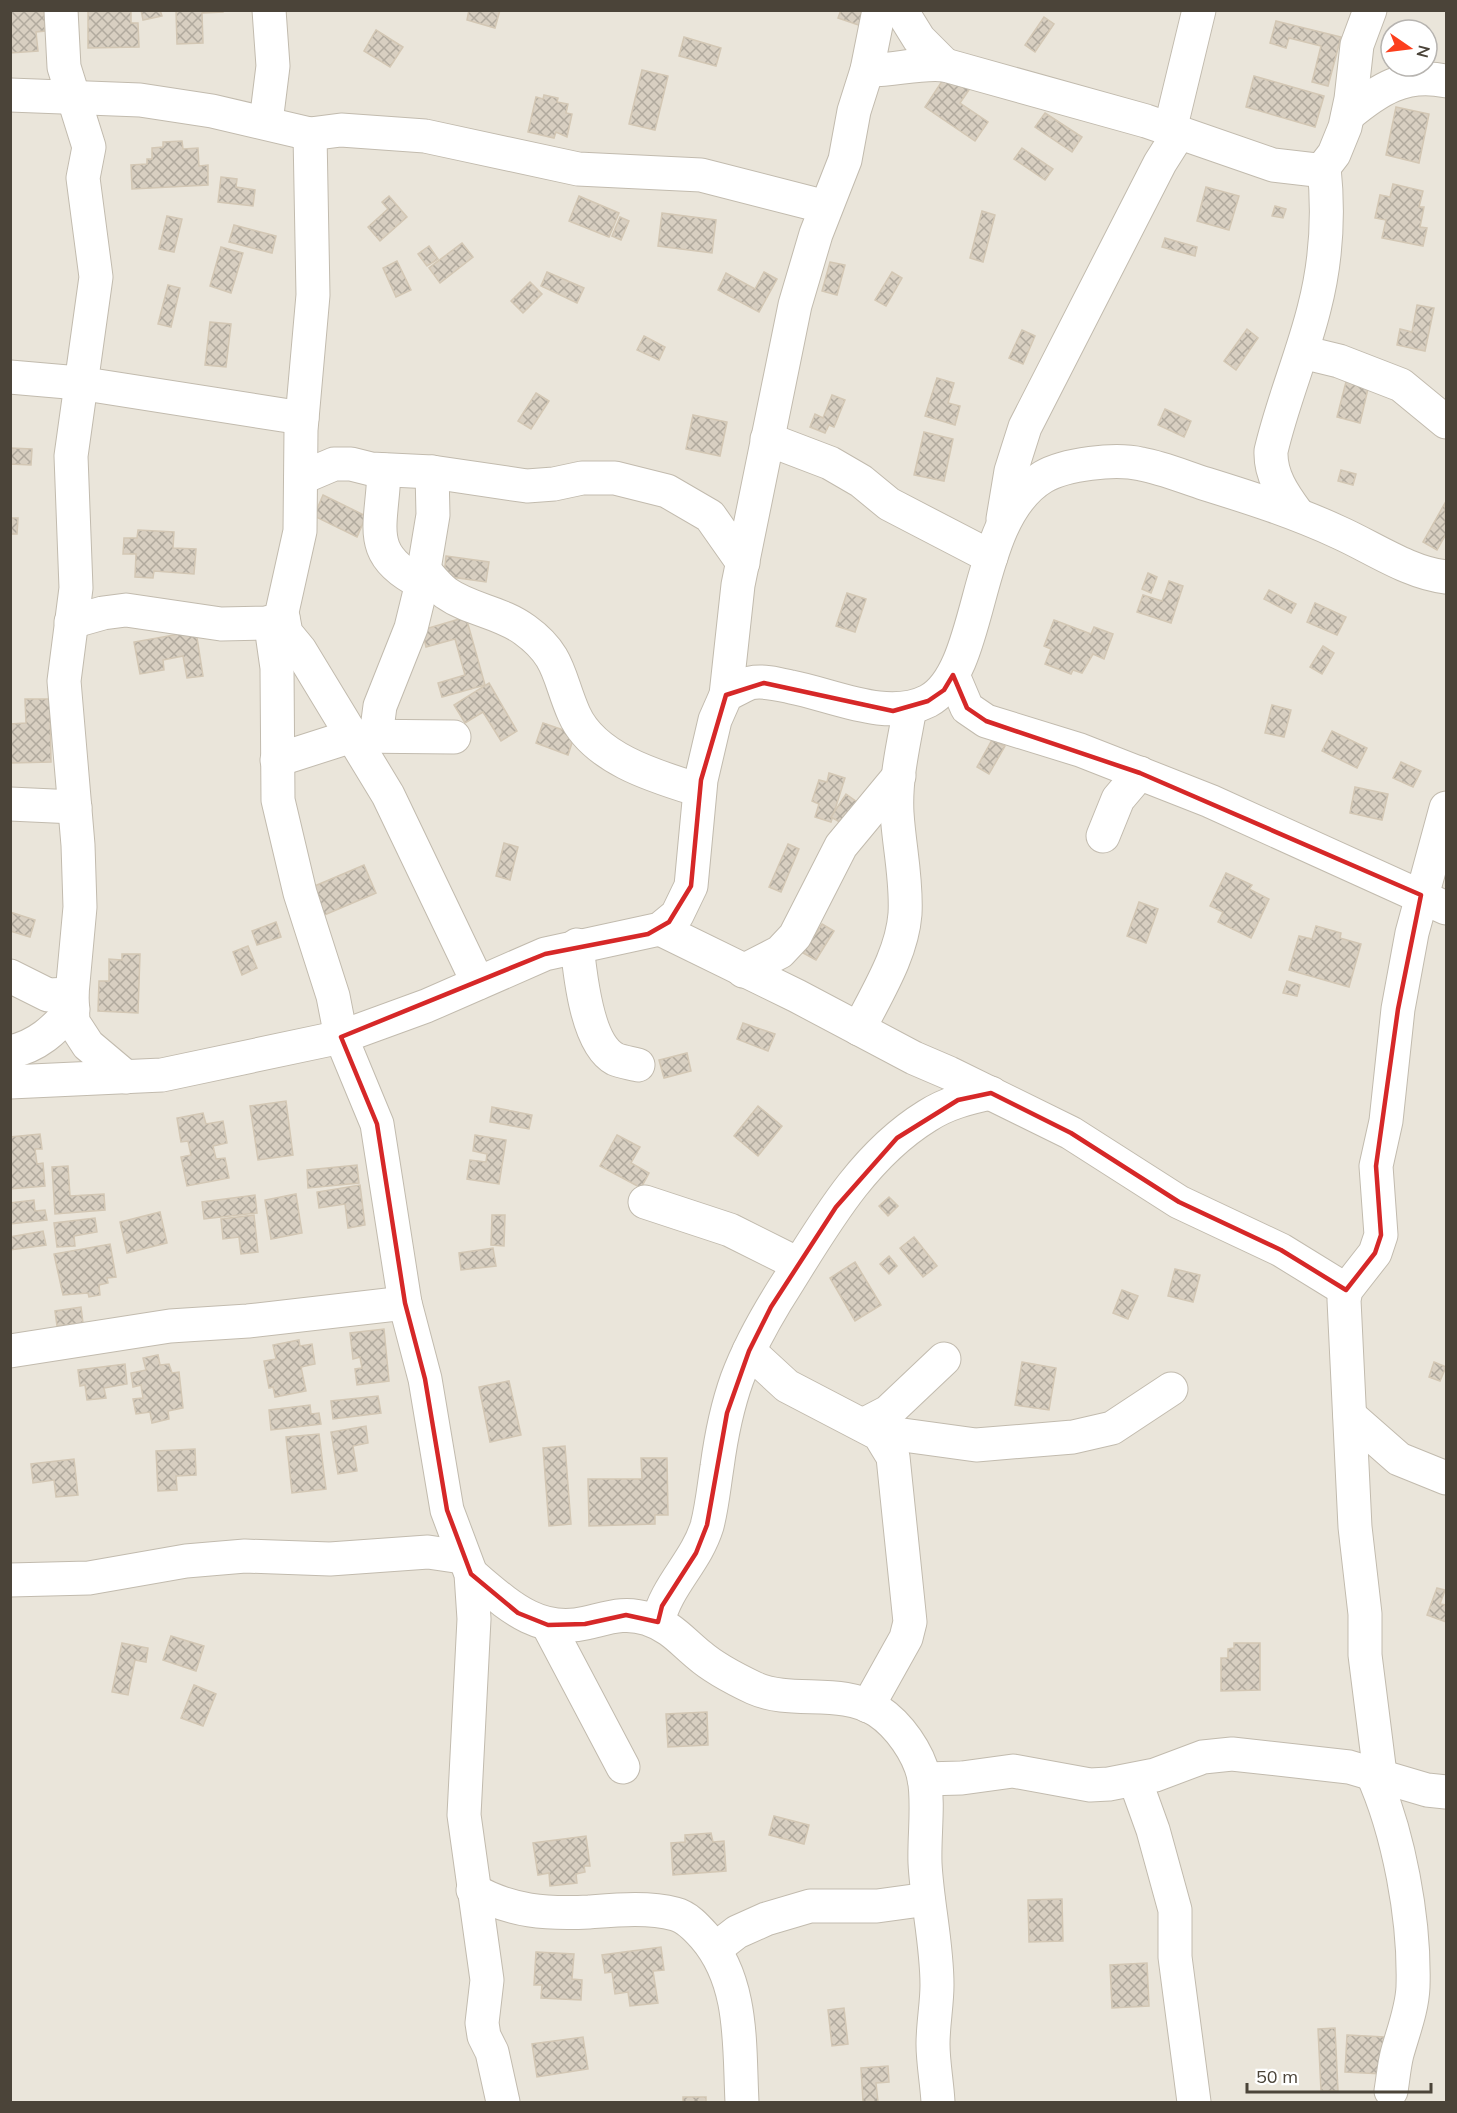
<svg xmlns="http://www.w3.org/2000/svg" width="1457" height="2113" font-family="Mulish,sans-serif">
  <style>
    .residential { fill: #eae5da; fill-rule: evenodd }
    .building { fill: url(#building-cross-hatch); stroke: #d3c7b4; stroke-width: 1.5 }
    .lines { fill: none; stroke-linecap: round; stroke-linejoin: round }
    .minor-casing { stroke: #c2bbae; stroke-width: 35 }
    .minor { stroke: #fff; stroke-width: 33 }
    .marked { fill: none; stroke: #d62828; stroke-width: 4.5; stroke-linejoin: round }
  </style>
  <defs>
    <pattern id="building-cross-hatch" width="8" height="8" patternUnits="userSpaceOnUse" patternTransform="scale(1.5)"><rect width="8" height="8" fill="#d8cfc1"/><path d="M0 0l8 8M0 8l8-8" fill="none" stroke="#b1aa9e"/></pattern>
  </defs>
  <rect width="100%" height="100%" fill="#f6f3ec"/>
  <path class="residential" d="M11 11H1446V2102H11ZM1391 30H1427V66H1391Z"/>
  <g class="building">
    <polygon points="10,10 44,10 45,31 36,32 38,51 10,53"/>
    <polygon points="88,10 131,10 131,23 138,23 139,47 88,48"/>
    <polygon points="141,10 160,10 162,16 143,20"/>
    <polygon points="176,10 223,10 223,12 202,13 203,43 177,44"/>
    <polygon points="469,10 500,10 495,28 467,20"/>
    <polygon points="841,10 873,10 873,30 838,18"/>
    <polygon points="1044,17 1054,24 1035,52 1025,45"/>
    <polygon points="1276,21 1341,37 1328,86 1312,82 1321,46 1289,38 1286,48 1270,43"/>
    <polygon points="376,30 403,47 390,67 364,51"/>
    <polygon points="684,37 721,48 716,66 679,56"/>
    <polygon points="950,69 973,84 960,103 988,122 975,141 925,107"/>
    <polygon points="642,70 668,76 655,130 629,124"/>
    <polygon points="1254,76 1324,96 1315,127 1246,107"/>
    <polygon points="544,95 558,98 557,102 568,104 566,113 572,114 567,137 556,132 554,138 528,132 536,97 543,99"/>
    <polygon points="1396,107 1429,114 1419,163 1386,155"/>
    <polygon points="1045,113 1082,137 1072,152 1035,127"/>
    <polygon points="182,141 183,149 198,148 199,166 208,165 208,185 132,189 131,165 147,164 147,159 152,159 152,148 163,147 163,142"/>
    <polygon points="1022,148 1053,169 1045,180 1014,159"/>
    <polygon points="221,177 237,179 236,187 255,190 253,206 218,202"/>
    <polygon points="1393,184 1423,191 1419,207 1424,207 1420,227 1427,228 1423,246 1382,238 1386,220 1375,218 1380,195 1390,197"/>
    <polygon points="1206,187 1239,196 1229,230 1197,221"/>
    <polygon points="389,196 407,217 380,241 368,227 388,209 382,202"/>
    <polygon points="579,196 619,213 609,237 569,221"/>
    <polygon points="1275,206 1286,209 1283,218 1272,216"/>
    <polygon points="982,211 995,215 983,262 970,258"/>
    <polygon points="662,213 716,220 712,253 658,246"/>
    <polygon points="167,216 182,219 174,252 159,249"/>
    <polygon points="620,217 629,221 621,240 612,236"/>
    <polygon points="234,225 276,236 272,253 229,242"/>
    <polygon points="1165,238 1197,247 1195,256 1162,247"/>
    <polygon points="462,243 473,257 440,283 429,268"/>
    <polygon points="429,246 438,259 427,266 418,254"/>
    <polygon points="221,247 243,253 231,293 210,286"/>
    <polygon points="397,261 411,290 396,297 383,268"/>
    <polygon points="830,262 845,265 837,295 822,291"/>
    <polygon points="547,272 584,288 577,303 541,286"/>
    <polygon points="764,272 777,279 759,312 718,290 726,273 755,289"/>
    <polygon points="892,272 902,278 886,306 875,300"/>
    <polygon points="530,282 542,294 523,313 511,301"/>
    <polygon points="168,285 180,288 171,327 158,324"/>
    <polygon points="1417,305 1434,308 1425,351 1397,345 1400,329 1412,332"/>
    <polygon points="210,322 231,324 226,367 205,365"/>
    <polygon points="1247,329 1258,338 1236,370 1224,361"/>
    <polygon points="1022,330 1035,336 1023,364 1009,358"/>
    <polygon points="644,336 665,347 659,360 637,350"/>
    <polygon points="1348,374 1370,380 1360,423 1337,417"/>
    <polygon points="937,378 954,383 948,403 960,406 955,425 925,416"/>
    <polygon points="536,393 549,401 531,429 518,421"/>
    <polygon points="832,395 845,400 834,427 829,425 825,433 810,427 815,414 823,418"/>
    <polygon points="1165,409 1191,421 1184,437 1158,425"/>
    <polygon points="693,415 727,422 720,456 686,449"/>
    <polygon points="924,432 953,439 944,481 914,475"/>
    <polygon points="10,448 32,449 31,465 10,464"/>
    <polygon points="1341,470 1356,474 1353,485 1338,481"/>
    <polygon points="323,495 366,516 357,537 314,516"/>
    <polygon points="1445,503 1446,534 1437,550 1423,542"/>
    <polygon points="10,518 18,518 17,534 10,534"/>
    <polygon points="138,530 174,532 173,548 196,549 194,574 154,571 153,578 135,577 136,554 123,554 124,538 137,538"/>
    <polygon points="446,556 489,562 486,582 444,576"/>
    <polygon points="1148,573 1157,577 1151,593 1142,589"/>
    <polygon points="1169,581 1183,586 1171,623 1137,612 1143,595 1162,601"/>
    <polygon points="1269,590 1296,604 1291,613 1264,599"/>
    <polygon points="847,593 866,599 855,632 836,626"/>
    <polygon points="1315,603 1346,617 1337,635 1307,622"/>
    <polygon points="466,617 485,685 442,697 438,683 465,675 455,639 426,647 422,630"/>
    <polygon points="1054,620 1091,634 1094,627 1113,634 1104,659 1093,654 1082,673 1073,670 1071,674 1045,664 1051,649 1044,646"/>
    <polygon points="196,631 203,676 187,678 183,656 163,660 164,670 140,674 134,642"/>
    <polygon points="1323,646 1334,653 1322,674 1310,667"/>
    <polygon points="489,683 517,731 501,741 483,712 465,723 454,705"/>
    <polygon points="25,699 50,699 51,762 10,763 10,724 26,723"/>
    <polygon points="1272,705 1291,710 1284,737 1265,733"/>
    <polygon points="543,723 575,734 568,755 536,743"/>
    <polygon points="1332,731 1367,748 1357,768 1322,751"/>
    <polygon points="992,740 1005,746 989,774 977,767"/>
    <polygon points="1401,762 1421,771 1413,787 1393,778"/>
    <polygon points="829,773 845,778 831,822 815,817 819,804 812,801 819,780 827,782"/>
    <polygon points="1355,787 1388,794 1382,820 1350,813"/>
    <polygon points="846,794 857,802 843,824 831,817"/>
    <polygon points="504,843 518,847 510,880 496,876"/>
    <polygon points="788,844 799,849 781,892 769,887"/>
    <polygon points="364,865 376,893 322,916 310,888"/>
    <polygon points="1226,873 1252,885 1249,889 1269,899 1251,938 1218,922 1223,912 1210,906"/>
    <polygon points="1139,902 1158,909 1146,943 1127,936"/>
    <polygon points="10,912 35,920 30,937 10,931"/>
    <polygon points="276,922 281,937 257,945 252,931"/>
    <polygon points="822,924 834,931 816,960 803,953"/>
    <polygon points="1316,926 1341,933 1340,938 1361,944 1349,987 1289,970 1299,936 1312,939"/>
    <polygon points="248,946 257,968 242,975 233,952"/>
    <polygon points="122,954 140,954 138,1013 98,1011 99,981 109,981 109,959 122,960"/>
    <polygon points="1287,981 1300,985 1297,996 1283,993"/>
    <polygon points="743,1023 775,1034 768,1051 737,1039"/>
    <polygon points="687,1053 691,1071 664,1078 659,1060"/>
    <polygon points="286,1101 293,1155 258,1160 250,1106"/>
    <polygon points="758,1106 782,1126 758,1156 734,1136"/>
    <polygon points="492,1107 532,1115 529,1129 490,1122"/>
    <polygon points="203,1113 206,1124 223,1121 227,1143 213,1146 216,1159 225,1158 229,1178 187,1186 181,1157 191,1155 188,1141 181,1142 177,1118"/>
    <polygon points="40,1134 42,1149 35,1149 37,1164 43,1163 45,1186 10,1189 10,1137"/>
    <polygon points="475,1135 506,1140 499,1184 467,1179 470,1160 486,1162 487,1154 473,1151"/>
    <polygon points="617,1135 640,1147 631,1163 649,1173 641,1188 600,1166"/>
    <polygon points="357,1165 359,1183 308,1188 307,1170"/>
    <polygon points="68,1166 70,1196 104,1194 105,1210 55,1214 52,1167"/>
    <polygon points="360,1185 365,1225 348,1228 345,1204 319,1208 317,1192"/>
    <polygon points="296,1194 302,1233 271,1239 265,1200"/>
    <polygon points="255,1195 257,1213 204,1219 202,1202"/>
    <polygon points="889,1197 898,1206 888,1216 879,1206"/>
    <polygon points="34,1200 35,1211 45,1210 47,1220 10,1224 10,1203"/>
    <polygon points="160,1212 167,1243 127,1253 120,1222"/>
    <polygon points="254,1215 258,1252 241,1254 239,1237 223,1239 221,1219"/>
    <polygon points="492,1215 505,1215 504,1246 491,1245"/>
    <polygon points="95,1218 97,1232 74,1236 75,1246 57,1247 54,1223"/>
    <polygon points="43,1231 46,1245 10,1250 10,1237"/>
    <polygon points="914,1237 937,1266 923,1277 900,1248"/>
    <polygon points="110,1244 116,1277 107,1278 108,1283 99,1285 100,1295 89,1297 88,1293 63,1295 54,1254"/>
    <polygon points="493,1248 496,1266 461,1270 459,1253"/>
    <polygon points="889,1256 897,1266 889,1274 880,1264"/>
    <polygon points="855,1262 881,1305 855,1321 830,1278"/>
    <polygon points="1175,1269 1200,1275 1193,1302 1168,1296"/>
    <polygon points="1122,1290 1138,1296 1128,1319 1113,1313"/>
    <polygon points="81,1307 83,1323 57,1326 55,1311"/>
    <polygon points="384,1329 389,1381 357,1385 355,1369 362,1368 360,1357 353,1359 350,1333"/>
    <polygon points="299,1340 300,1346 312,1344 315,1364 301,1367 306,1391 275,1397 273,1387 269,1388 264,1361 276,1359 273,1345"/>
    <polygon points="158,1355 160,1365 169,1364 172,1373 179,1372 183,1408 168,1411 169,1419 152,1423 150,1412 136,1414 133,1399 143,1398 141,1385 133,1387 131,1373 146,1370 143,1358"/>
    <polygon points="1022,1362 1056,1368 1049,1410 1015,1405"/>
    <polygon points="1434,1362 1446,1367 1440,1381 1429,1377"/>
    <polygon points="125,1364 127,1384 104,1388 106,1398 87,1400 85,1385 80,1386 78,1370"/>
    <polygon points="509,1381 521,1435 490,1442 479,1387"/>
    <polygon points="378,1396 381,1413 333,1419 331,1401"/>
    <polygon points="310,1405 311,1414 319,1413 321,1424 271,1430 269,1410"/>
    <polygon points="366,1426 368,1443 353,1446 357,1471 338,1474 331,1432"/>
    <polygon points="319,1434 326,1489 292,1493 286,1437"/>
    <polygon points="565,1446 571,1524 549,1526 543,1448"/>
    <polygon points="195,1449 196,1475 176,1476 177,1490 158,1491 156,1451"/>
    <polygon points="641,1458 667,1458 668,1515 655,1515 655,1524 589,1526 588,1479 642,1479"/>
    <polygon points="74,1459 78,1495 56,1497 54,1480 33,1483 31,1464"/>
    <polygon points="1437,1588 1445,1590 1440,1604 1446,1605 1446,1622 1427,1615"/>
    <polygon points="171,1636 204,1646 196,1671 163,1660"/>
    <polygon points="122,1643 148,1648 146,1662 135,1660 128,1695 112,1692"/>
    <polygon points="1234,1643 1260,1643 1260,1690 1221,1691 1221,1658 1228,1658 1228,1649 1234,1648"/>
    <polygon points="194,1685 216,1694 203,1726 181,1718"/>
    <polygon points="707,1712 708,1745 668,1747 666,1714"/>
    <polygon points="774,1816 809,1825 804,1844 769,1835"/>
    <polygon points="711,1833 713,1842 724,1841 726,1871 673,1875 671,1843 685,1842 685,1835"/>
    <polygon points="586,1836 590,1866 584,1866 585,1872 576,1874 577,1883 550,1886 549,1873 538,1875 533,1843"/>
    <polygon points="1062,1899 1063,1941 1029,1942 1028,1900"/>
    <polygon points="661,1947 664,1970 653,1971 658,2003 630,2006 628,1992 615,1994 612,1972 605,1973 602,1955"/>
    <polygon points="536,1952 574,1954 572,1979 582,1980 581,2000 541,1998 542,1985 534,1985"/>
    <polygon points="1147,1963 1149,2006 1112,2008 1110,1965"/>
    <polygon points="844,2008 848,2044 832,2046 828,2010"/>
    <polygon points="1335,2028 1338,2091 1321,2091 1318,2029"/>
    <polygon points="1347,2035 1385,2037 1383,2074 1345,2072"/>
    <polygon points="583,2037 588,2069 537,2077 532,2044"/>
    <polygon points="888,2066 889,2082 876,2083 878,2102 863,2102 861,2068"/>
    <rect x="683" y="2097" width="23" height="5"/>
  </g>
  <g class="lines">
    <g class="minor-casing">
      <g id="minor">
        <polyline points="61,10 64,67 89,147 83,178 96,277 71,456 76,588 64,681 78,845 80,907 72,994 73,1022 88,1045 126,1077"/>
        <polyline points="901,10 919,39 945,65"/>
        <path d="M867 70C893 71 919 62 945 65L1146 121 1273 165 1316 170 1324 167 1334 154 1345 127 1351 99 1357 45 1370 10"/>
        <polyline points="10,95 140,100 212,111 310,134 341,130 425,136 578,169 701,175 826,207"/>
        <path d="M1348 115C1378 90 1405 72 1446 81"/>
        <polyline points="266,122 273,66 269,10"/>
        <polyline points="1170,130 1199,10"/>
        <polyline points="310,134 313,295 301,430 300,531 282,612 286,633 300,650 388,795 478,983"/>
        <polyline points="1302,352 1339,361 1401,385 1446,422"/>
        <polyline points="10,377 79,383 302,418"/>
        <polyline points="767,439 830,463 861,481 889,504 991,557"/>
        <path d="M384 470C383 525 363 554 422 583"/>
        <polyline points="301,478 334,464 351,464 371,469 432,472 527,486 554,484 582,478 615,478 667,491 710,516 743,563"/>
        <path d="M1297 513C1283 494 1270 475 1271 451 1282 403 1302 357 1314 309 1326 263 1329 214 1324 167"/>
        <polyline points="1003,519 1011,471 1025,427 1160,163 1179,133"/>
        <path d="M424 570C431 578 438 587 446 593 470 610 501 612 525 630 561 656 558 678 574 714 594 759 657 777 699 790"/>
        <polyline points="71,622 103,613 126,610 221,624 267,623 283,618"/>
        <polyline points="267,623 272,633 277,668 278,800 300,893 333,996 341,1037 377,1124 405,1303 425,1379 447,1510 471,1574 474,1619 464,1815 487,1980 482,2023 484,2036 492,2052 503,2102"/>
        <polyline points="953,675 967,708 986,721 1080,750 1210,801 1446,908"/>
        <polyline points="726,695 738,585 795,305 816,234 845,160 854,111 867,70 879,10"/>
        <polyline points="376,736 380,706 411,628 421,587 433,515 432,472"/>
        <polyline points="277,760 352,736 454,737"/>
        <polyline points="10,804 75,807"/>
        <polyline points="1103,836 1118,799 1140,773"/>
        <polyline points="660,929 797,996 914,1058 949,1073 1071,1133 1179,1202 1281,1250 1346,1290"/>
        <path d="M577 945C580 975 587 1044 615 1059 622 1062 631 1063 638 1065"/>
        <polyline points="743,971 780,952 795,936 841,846 899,776"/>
        <polyline points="10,976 48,995 72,994"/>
        <path d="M859 1029C877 993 902 954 905 914 907 880 899 846 897 813 895 778 904 742 910 708"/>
        <path d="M10 1052C38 1046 54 1030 73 1009"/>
        <path d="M10 1082 162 1075 341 1037 426 1006 545 954 660 929 677 915 691 886 701 780 715 720 726 695C734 691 742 686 750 683 763 680 778 684 791 687 833 695 887 722 928 701 986 670 971 520 1043 477 1065 464 1115 458 1141 464 1163 468 1184 477 1206 484 1251 498 1295 512 1338 532 1372 547 1409 573 1446 577"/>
        <polyline points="645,1202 730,1230 798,1264"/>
        <polyline points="10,1351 170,1326 248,1321 405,1303"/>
        <polyline points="749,1351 787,1386 879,1434 893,1457 910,1622 906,1638 868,1706"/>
        <polyline points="1350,1416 1399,1459 1446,1478"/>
        <polyline points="863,1425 888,1412 944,1359"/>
        <polyline points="874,1431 976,1445 1073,1437 1112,1428 1171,1389"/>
        <path d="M471 1574C506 1603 537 1635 586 1623 608 1618 625 1611 648 1619 670 1626 682 1641 699 1655 715 1669 735 1679 754 1688 792 1705 841 1687 878 1711 899 1725 918 1752 924 1777 929 1804 924 1835 925 1863 927 1903 937 1944 937 1985 937 2004 933 2024 933 2044 933 2063 937 2083 938 2102"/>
        <polyline points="10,1580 89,1578 186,1561 245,1556 330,1559 428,1552 462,1557"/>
        <path d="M658 1622C666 1586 696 1562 707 1526 712 1507 714 1486 717 1467 721 1437 727 1407 737 1379 750 1344 768 1313 788 1282 826 1221 864 1155 927 1116 947 1103 968 1098 991 1093"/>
        <polyline points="548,1625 623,1767"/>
        <path d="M1371 1771C1399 1832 1415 1920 1413 1987 1412 2010 1403 2032 1397 2054 1394 2066 1393 2079 1391 2091"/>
        <polyline points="1380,1774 1365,1655 1365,1614 1355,1527 1344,1300 1346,1290 1375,1253 1381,1235 1376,1166 1386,1121 1398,1009 1412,933 1446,808"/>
        <polyline points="924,1779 962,1778 1013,1771 1090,1785 1109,1784 1155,1775 1203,1757 1232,1754 1349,1767 1427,1790 1446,1792"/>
        <polyline points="1135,1780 1153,1830 1175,1910 1175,1957 1194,2102"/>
        <path d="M473 1890C511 1912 547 1914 589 1912 616 1910 649 1907 675 1914 687 1917 696 1927 704 1936 744 1982 739 2045 742 2102"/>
        <polyline points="715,1949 737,1932 766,1919 810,1906 877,1906 928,1899"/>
      </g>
    </g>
    <use href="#minor" class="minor"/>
  </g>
  <path class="marked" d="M953 675 967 708 986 721 1140 773 1421 895 1398 1009 1376 1166 1381 1235 1375 1253 1346 1290 1281 1250 1179 1202 1071 1133 991 1093 958 1100 897 1138 836 1207 771 1307 749 1351 727 1413 707 1525 696 1553 662 1606 658 1622 626 1615 585 1624 548 1625 518 1613 471 1574 447 1510 425 1379 405 1303 377 1124 341 1037 545 954 648 934 669 922 691 886 701 780 726 695 764 683 893 711 928 701 944 690Z"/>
  <rect width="1457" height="2113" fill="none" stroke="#4b4439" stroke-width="24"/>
  <g transform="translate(1409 48) rotate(104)"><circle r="28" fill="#ffffff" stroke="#b7b4b0" stroke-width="1.5"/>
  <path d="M0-4.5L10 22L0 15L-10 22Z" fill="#fc3f1d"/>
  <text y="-9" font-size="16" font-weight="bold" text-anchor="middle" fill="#4b4439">N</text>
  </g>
  <path d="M1247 2083v9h184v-9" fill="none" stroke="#4b4439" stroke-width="3"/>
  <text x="1256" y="2083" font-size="18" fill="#4b4439" stroke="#ffffff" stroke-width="4.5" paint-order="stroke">50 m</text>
</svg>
